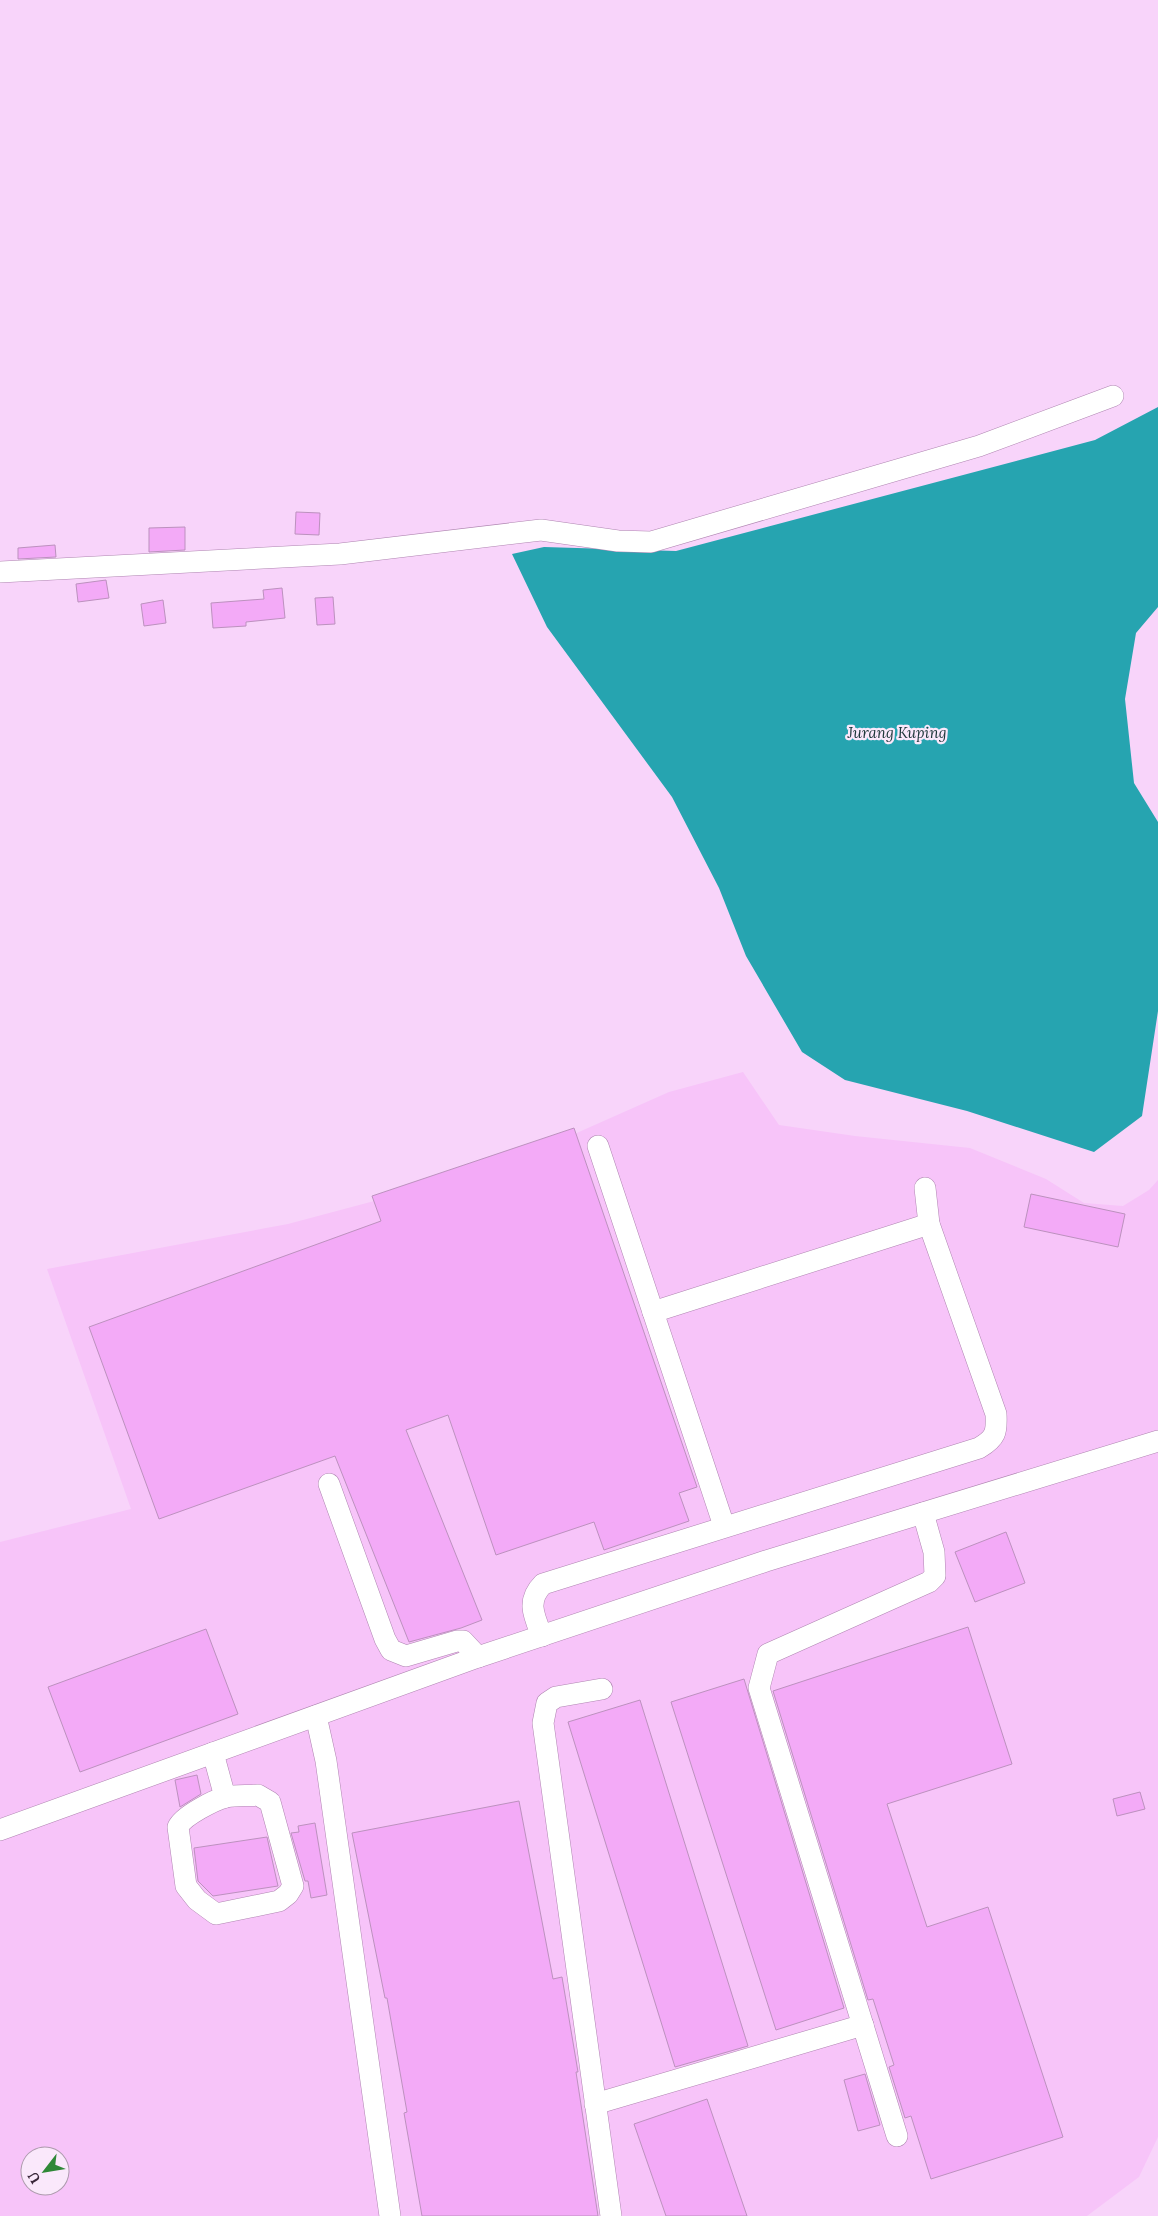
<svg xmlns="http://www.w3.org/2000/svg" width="1158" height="2216" font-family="Lora,serif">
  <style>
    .built { fill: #f7c4f9; fill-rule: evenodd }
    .water { fill: #26a4b0 }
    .building { fill: #f3aaf7; stroke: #bc91be }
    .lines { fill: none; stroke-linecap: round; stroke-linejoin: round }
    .minor-casing { stroke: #af85b1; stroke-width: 22 }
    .minor { stroke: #fff; stroke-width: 21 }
    .labels { text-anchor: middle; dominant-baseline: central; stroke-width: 4.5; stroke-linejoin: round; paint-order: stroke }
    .water-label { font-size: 15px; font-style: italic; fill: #1b3538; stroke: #fae8fb }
  </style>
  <rect width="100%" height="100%" fill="#f8d4fa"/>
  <path class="built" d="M743 1072 779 1125 855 1136 970 1148 1046 1179 1084 1203 1123 1206 1149 1190 1158 1180V2137L1139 2177 1087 2216H0V1542L131 1509 47 1269 288 1224 498 1168 669 1092ZM30 2156H60V2186H30Z"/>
  <polygon class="water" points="1158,407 1158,607 1136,633 1125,699 1134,783 1158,822 1158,1011 1142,1116 1094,1152 967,1111 845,1080 802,1052 746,956 719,888 672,797 547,627 512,554 544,547 676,551 1095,440"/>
  <g class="building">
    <polygon points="296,512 320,513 319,535 295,534"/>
    <polygon points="185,527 185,550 149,552 149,528"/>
    <polygon points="55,545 56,557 18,559 18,548"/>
    <polygon points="106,580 109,598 78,602 76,584"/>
    <polygon points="282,588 285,618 246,622 246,626 213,628 211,603 264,599 263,590"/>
    <polygon points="333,597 335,624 317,625 315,598"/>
    <polygon points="163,600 166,623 144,626 141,604"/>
    <polygon points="574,1128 697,1487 679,1493 689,1521 604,1550 594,1522 496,1555 448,1415 406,1430 482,1620 461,1628 409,1642 335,1456 159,1519 89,1327 381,1221 372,1196"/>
    <polygon points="1031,1194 1125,1214 1118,1247 1024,1227"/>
    <polygon points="1006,1532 1025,1583 975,1602 955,1552"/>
    <polygon points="968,1627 1012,1764 887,1804 927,1927 988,1907 1063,2137 931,2179 911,2116 905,2118 889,2067 894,2065 873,1999 868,2000 773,1691"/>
    <polygon points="206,1629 238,1714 80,1772 48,1687"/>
    <polygon points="744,1679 844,2008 776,2030 671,1702"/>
    <polygon points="640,1700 748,2046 675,2067 568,1722"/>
    <polygon points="197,1775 201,1794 180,1807 175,1780"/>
    <polygon points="1140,1792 1145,1809 1117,1816 1113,1799"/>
    <polygon points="519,1801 553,1979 562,1977 578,2072 576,2072 598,2216 422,2216 404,2113 407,2112 387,1998 385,1998 352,1833"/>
    <polygon points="315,1823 327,1895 311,1898 308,1881 305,1881 291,1833 299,1832 298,1826"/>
    <polygon points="267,1837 278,1886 213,1896 198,1881 194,1848"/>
    <polygon points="865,2074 880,2125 858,2131 844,2080"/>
    <polygon points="707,2099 747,2216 666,2216 634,2124"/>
  </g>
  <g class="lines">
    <g class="minor-casing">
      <g id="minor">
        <polyline points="0,572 340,554 541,530 618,541 651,542 979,446 1113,396"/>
        <polyline points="598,1146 724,1526"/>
        <polyline points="653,1312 929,1224"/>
        <polyline points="329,1484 385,1639 391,1650 406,1656 457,1641 463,1641 478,1657"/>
        <path d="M542 1636C534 1616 526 1601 543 1584L979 1448C996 1438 997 1432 996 1414L929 1224 925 1188"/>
        <polyline points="602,1689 556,1697 547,1703 543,1723 611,2216"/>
        <polyline points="316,1716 326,1761 390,2216"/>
        <polyline points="213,1753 225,1797"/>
        <path d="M258 1795 270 1802 293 1886 288 1894 279 1901 216 1914 197 1900 186 1886 178 1827C183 1816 214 1800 226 1797 236 1795 248 1796 258 1795Z"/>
        <polyline points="0,1830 478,1657 766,1561 1158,1441"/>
        <polyline points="595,2104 863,2025"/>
        <polyline points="897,2136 759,1688 768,1654 929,1582 935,1576 934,1552 923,1513"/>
      </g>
    </g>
    <use href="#minor" class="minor"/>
  </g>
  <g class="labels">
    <g class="water-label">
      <text x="897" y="732">Jurang Kuping</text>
    </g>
  </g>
  <g transform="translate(45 2171) rotate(239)"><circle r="24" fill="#fae8fb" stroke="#ad9bad"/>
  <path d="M0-4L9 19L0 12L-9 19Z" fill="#2f8837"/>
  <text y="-8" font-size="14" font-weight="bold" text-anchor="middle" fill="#392739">U</text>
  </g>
</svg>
